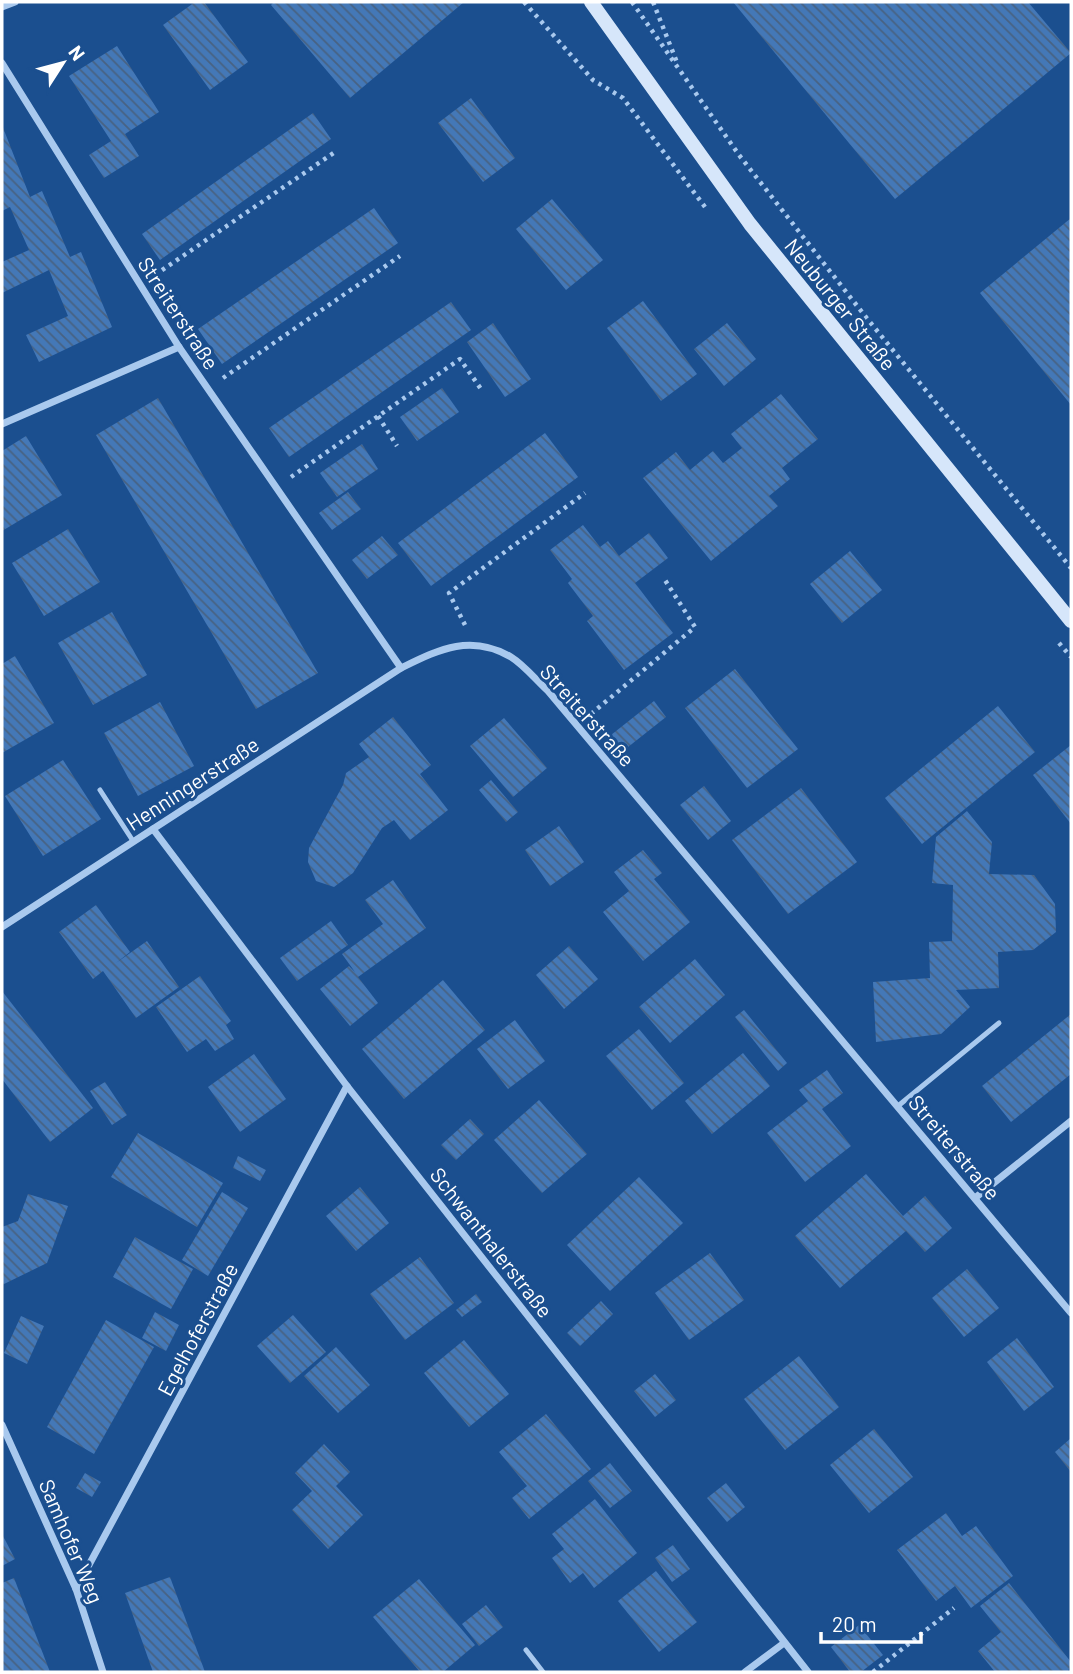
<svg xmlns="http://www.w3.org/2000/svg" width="1073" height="1674" font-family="Barlow,sans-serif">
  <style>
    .building { fill: url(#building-back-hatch) }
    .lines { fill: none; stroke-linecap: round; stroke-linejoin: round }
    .path { stroke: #a9c9ee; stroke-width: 4.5; stroke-dasharray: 3.5 5; stroke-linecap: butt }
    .service { stroke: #a9c9ee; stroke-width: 5 }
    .minor { stroke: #a9c9ee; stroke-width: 7 }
    .secondary { stroke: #d6e6fa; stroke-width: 14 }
    .labels { text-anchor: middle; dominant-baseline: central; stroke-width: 6; stroke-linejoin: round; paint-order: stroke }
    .street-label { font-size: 21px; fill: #fff; stroke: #1b4f8f }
  </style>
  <defs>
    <pattern id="building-back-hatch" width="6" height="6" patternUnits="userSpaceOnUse" patternTransform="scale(1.75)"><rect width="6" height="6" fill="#4478b7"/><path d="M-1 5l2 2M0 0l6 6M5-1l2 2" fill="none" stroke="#486282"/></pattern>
  </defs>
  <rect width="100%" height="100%" fill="#1b4f8f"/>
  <g class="building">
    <polygon points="195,2 204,2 248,62 210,90 163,25"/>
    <polygon points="274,2 464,2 350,98 271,5"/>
    <polygon points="733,2 1028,2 1071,53 895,199"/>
    <polygon points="117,46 159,112 125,134 139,156 104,178 89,155 111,141 69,76"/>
    <polygon points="471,98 515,158 483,182 438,123"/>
    <polygon points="313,113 331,139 160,260 142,234"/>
    <polygon points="2,125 30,197 42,191 70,257 81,252 112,327 39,362 26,335 68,316 49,270 2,293 2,262 29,250 10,207 2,211"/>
    <polygon points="552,199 603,260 566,290 516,229"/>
    <polygon points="374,208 398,243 222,364 198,329"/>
    <polygon points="1071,218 1071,405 980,293"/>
    <polygon points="643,301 697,374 661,401 607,328"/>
    <polygon points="451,302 471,330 289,457 269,428"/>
    <polygon points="493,323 531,379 505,397 467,342"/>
    <polygon points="727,323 756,359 724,386 694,349"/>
    <polygon points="442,388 459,412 417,441 400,417"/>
    <polygon points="781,394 818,439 782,468 790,479 769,496 778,506 711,561 643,478 676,452 690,470 713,451 723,463 742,448 731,434"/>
    <polygon points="158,398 318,673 256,709 96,435"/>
    <polygon points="545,433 578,477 431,586 398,543"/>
    <polygon points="26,436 62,495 2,531 2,451"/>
    <polygon points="362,444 378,469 337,497 320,473"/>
    <polygon points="348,492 361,509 332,530 319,513"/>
    <polygon points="583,525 600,547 608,541 619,556 649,533 668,558 635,583 673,633 624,670 587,621 593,616 568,583 572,579 550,550"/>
    <polygon points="68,529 100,582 44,616 12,563"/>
    <polygon points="382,536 398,555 367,579 352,560"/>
    <polygon points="850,551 882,590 842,623 810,584"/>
    <polygon points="112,612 147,675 93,705 58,643"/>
    <polygon points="15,656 54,723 2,753 2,664"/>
    <polygon points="735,669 798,749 747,788 685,708"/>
    <polygon points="654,701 666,717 623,751 611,735"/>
    <polygon points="160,702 194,766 138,796 104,733"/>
    <polygon points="998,706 1035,752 922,844 885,798"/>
    <polygon points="393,717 431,765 420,774 448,810 410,840 394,820 382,828 353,873 334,887 316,881 308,862 309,848 343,785 346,773 369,757 359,744"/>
    <polygon points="504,718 547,768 513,797 470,746"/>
    <polygon points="1071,745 1071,824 1033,775"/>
    <polygon points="63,760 101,819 43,856 5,796"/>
    <polygon points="491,780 518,812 506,822 479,790"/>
    <polygon points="704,786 731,821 708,840 680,805"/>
    <polygon points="801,788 857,862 788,914 732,840"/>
    <polygon points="967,811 992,842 989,874 1034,875 1055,904 1056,932 1033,950 998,952 999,988 956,990 970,1007 941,1034 876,1042 873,982 930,978 929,942 952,941 953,885 932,883 936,837"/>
    <polygon points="559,826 584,862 550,886 525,850"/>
    <polygon points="643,850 662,873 654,879 690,922 643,961 603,912 629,891 614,872"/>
    <polygon points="393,880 426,928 358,977 378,1003 350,1026 320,989 349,966 355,972 342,954 383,924 365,900"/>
    <polygon points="96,905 130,952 116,963 147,941 179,987 136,1018 103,971 93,979 59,932"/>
    <polygon points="331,921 348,945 297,981 280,958"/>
    <polygon points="569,946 598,979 564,1009 536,975"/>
    <polygon points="695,959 725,995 670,1043 639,1007"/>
    <polygon points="200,976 231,1021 226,1025 234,1039 215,1051 206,1039 187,1052 156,1007"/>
    <polygon points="443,980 485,1030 404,1099 362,1049"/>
    <polygon points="2,991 93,1108 50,1142 2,1079"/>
    <polygon points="744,1010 787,1063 778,1071 735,1017"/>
    <polygon points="1071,1014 1071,1074 1011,1122 982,1086"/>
    <polygon points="515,1020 545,1061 508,1089 477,1049"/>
    <polygon points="639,1029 684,1083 652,1110 606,1056"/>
    <polygon points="743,1053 770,1086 712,1134 685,1101"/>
    <polygon points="254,1054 286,1099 240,1132 208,1087"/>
    <polygon points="827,1070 843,1093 822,1109 851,1146 805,1182 767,1133 808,1101 799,1090"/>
    <polygon points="105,1082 127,1115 112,1125 90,1091"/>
    <polygon points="539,1100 587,1154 542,1193 494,1140"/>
    <polygon points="470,1119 484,1134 456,1160 441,1145"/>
    <polygon points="138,1133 223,1183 197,1227 111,1177"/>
    <polygon points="238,1156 266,1170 260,1181 233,1168"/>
    <polygon points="866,1174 903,1216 925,1196 952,1228 925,1252 906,1231 840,1288 795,1236"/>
    <polygon points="639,1177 683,1223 610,1291 567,1245"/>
    <polygon points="360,1187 389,1223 356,1251 326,1216"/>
    <polygon points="222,1192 248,1208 208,1276 182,1260"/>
    <polygon points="28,1194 68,1206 47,1263 2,1285 2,1227 18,1221"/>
    <polygon points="135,1237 193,1269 171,1309 113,1277"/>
    <polygon points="710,1253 744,1300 689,1340 655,1293"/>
    <polygon points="420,1257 454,1303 405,1340 370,1294"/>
    <polygon points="967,1269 999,1308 964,1337 932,1298"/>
    <polygon points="476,1294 482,1302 462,1317 456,1310"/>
    <polygon points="601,1301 613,1314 580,1346 567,1333"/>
    <polygon points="155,1312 179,1325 166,1351 142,1338"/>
    <polygon points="293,1315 326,1352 290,1383 257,1346"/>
    <polygon points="21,1316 44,1326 27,1364 4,1353"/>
    <polygon points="106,1320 154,1347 94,1454 47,1427"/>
    <polygon points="1017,1338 1054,1387 1024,1411 987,1362"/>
    <polygon points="464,1340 509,1394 469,1427 424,1373"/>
    <polygon points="336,1347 370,1385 338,1413 304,1376"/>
    <polygon points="799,1356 839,1407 785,1450 744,1399"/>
    <polygon points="655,1374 676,1400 655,1417 634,1391"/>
    <polygon points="546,1414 591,1469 529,1519 512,1498 527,1486 499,1452"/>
    <polygon points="874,1429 913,1477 869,1513 830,1465"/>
    <polygon points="1071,1438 1071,1472 1055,1452"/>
    <polygon points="324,1444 350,1472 336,1486 363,1515 328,1549 292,1510 312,1491 295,1473"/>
    <polygon points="610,1463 632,1491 610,1508 588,1481"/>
    <polygon points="85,1473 101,1482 92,1497 76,1488"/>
    <polygon points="726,1483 745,1507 727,1522 707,1498"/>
    <polygon points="595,1499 637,1553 594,1588 583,1573 570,1583 552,1558 564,1549 552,1534"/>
    <polygon points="946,1513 962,1536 976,1526 1013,1576 971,1608 955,1586 936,1601 897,1550"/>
    <polygon points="2,1534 15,1559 2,1566"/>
    <polygon points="673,1545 690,1569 672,1582 655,1558"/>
    <polygon points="656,1571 697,1622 659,1652 618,1601"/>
    <polygon points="170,1577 205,1672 153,1672 125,1593"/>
    <polygon points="14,1578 50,1672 2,1672 2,1583"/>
    <polygon points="419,1579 475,1645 443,1672 420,1672 373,1617"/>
    <polygon points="1009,1583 1071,1662 1068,1672 995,1672 978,1651 1001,1632 980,1606"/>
    <polygon points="486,1605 503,1627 479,1646 462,1624"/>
    <polygon points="859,1625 883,1655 861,1672 850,1672 831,1647"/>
  </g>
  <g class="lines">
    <g class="path">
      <polyline points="524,2 593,80 623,98 705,207"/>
      <polyline points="632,2 739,155 865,316 1071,568"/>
      <polyline points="653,2 678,65"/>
      <polyline points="155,275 335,152"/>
      <polyline points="223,378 400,256"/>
      <polyline points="378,416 397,446"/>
      <polyline points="291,477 460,359 481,389"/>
      <polyline points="465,625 449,593 585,493"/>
      <polyline points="1059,643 1071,657"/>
      <polyline points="591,714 695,627 665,580"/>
      <polyline points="873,1672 954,1608"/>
    </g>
    <g class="service">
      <polyline points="100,790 133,841"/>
      <polyline points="898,1106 999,1023"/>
      <polyline points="526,1650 543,1672"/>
    </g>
    <g class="minor">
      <polyline points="2,7 15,2"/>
      <path d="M2 63 179 347 401 668C438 650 470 633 511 657 524 665 536 680 548 691L1071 1313"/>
      <polyline points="2,424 179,347"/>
      <polyline points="153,829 347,1086 808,1672"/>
      <polyline points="2,927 401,668"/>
      <polyline points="975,1198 1071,1121"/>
      <polyline points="2,1425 76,1589 103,1672"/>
      <polyline points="76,1589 347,1086"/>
      <polyline points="745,1672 784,1643"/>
    </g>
    <polyline class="secondary" points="591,2 750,224 1071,621"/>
  </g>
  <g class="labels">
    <g class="street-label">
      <text transform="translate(841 304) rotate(51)">Neuburger Straße</text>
      <text transform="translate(179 313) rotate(57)">Streiterstraße</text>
      <text transform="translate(588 715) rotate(48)">Streiterstraße</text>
      <text transform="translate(192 783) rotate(-33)">Henningerstraße</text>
      <text transform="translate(955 1147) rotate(50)">Streiterstraße</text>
      <text transform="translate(492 1242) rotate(52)">Schwanthalerstraße</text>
      <text transform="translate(197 1329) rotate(-62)">Egelhoferstraße</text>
      <text transform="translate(72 1541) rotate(67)">Samhofer Weg</text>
    </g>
  </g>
  <rect width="1073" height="1674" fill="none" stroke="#ffffff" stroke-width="7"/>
  <g transform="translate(63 63) rotate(54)" stroke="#1b4f8f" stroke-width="5" paint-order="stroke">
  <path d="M0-5L12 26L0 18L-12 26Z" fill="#ffffff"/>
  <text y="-10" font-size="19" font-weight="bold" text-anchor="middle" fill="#ffffff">N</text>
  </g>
  <path d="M821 1632v10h100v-10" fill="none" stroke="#ffffff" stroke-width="3.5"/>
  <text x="832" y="1632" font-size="21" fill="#ffffff" stroke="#1b4f8f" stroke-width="5" paint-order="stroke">20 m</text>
</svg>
